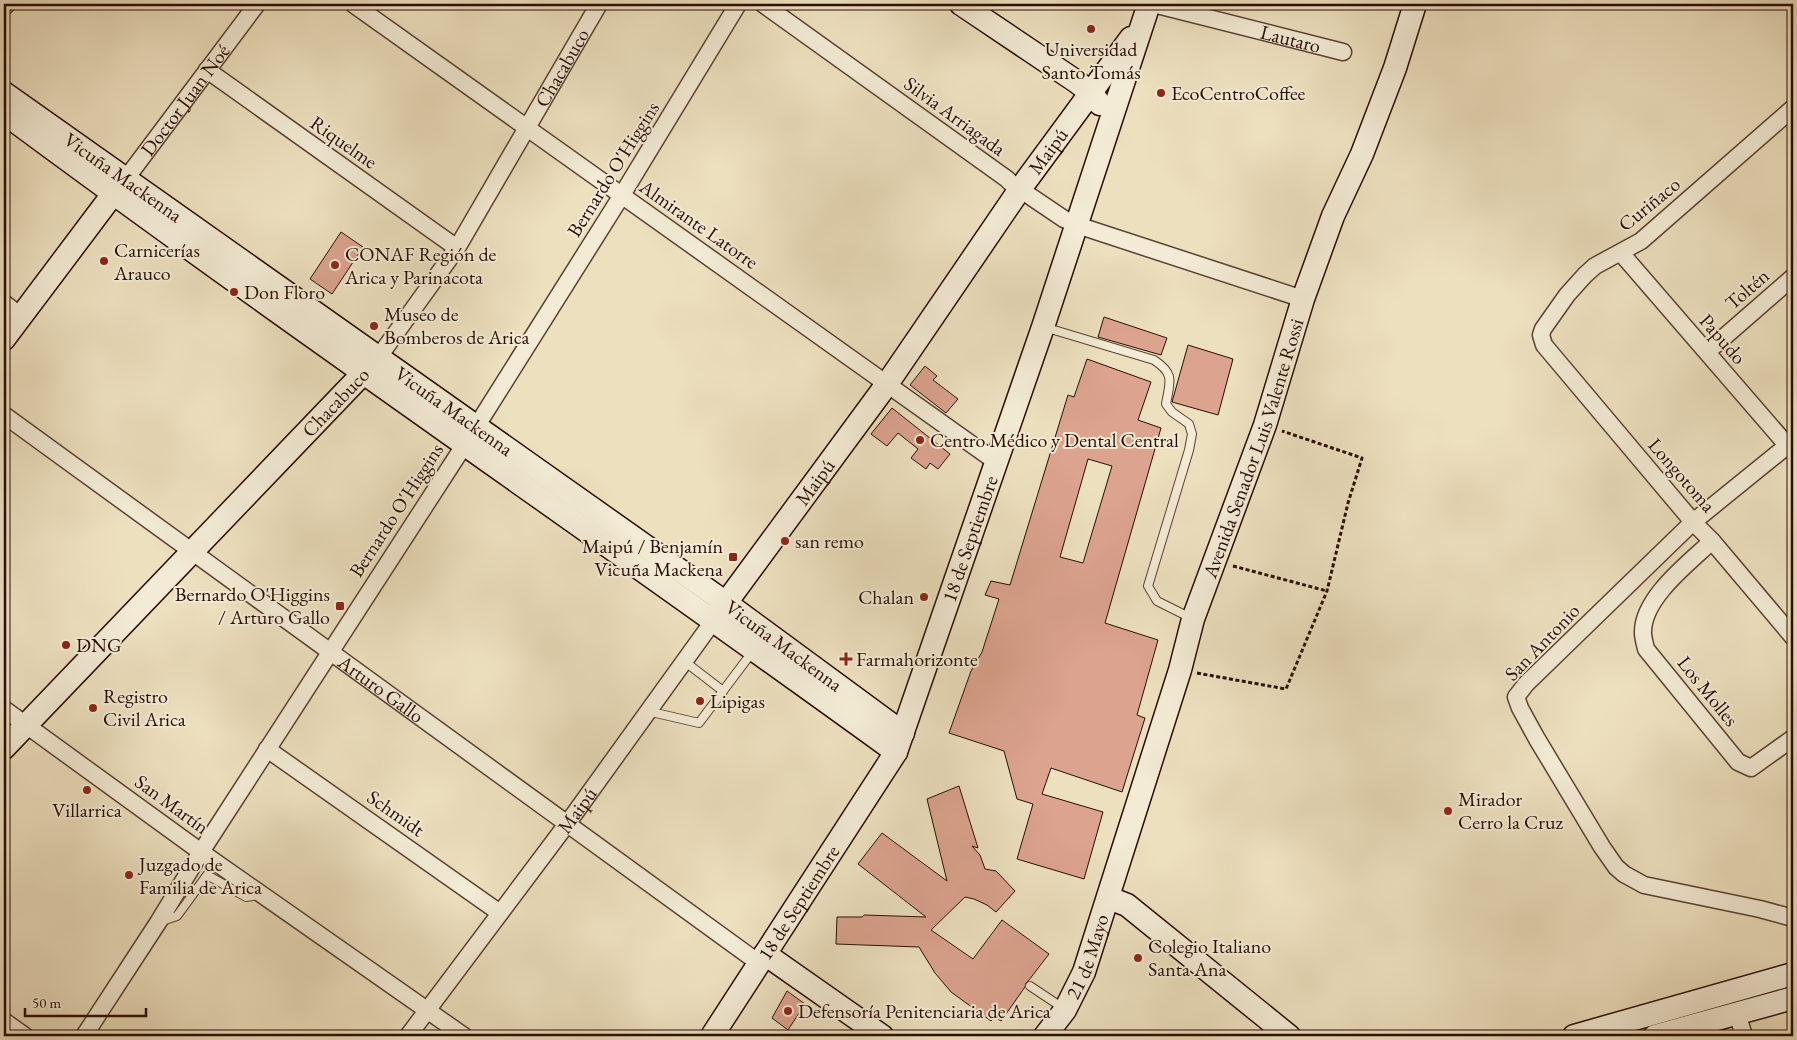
<svg xmlns="http://www.w3.org/2000/svg" width="1797" height="1040" font-family="'EB Garamond',serif">
  <style>
    .building { fill: #dca38f; stroke: #290d03; fill-rule: evenodd }
    .lines { fill: none; stroke-linecap: round; stroke-linejoin: round }
    .lane-casing { stroke: #5a4232; stroke-width: 10 }
    .street-casing { stroke: #5a4232; stroke-width: 19 }
    .secondary-casing { stroke: #290d03; stroke-width: 25 }
    .path { stroke: #290d03; stroke-width: 3; stroke-dasharray: 4 2.5; stroke-linecap: butt }
    .lane { stroke: #f3ebd5; stroke-width: 8 }
    .street { stroke: #f3ebd5; stroke-width: 16 }
    .secondary { stroke: #f3ebd5; stroke-width: 22 }
    .poi-dot { fill: #8f2418; stroke: #f3ebd5; stroke-width: 2 }
    .labels { text-anchor: middle; dominant-baseline: central; stroke-width: 4; stroke-linejoin: round; paint-order: stroke }
    .street-label { font-size: 20px; fill: #290d03; stroke: #f3ebd5 }
    .poi-label { font-size: 20px; fill: #290d03; stroke: #f3ebd5; text-anchor: start }
  </style>
  <rect width="100%" height="100%" fill="#ede0bf"/>
  <filter id="stains"><feTurbulence type="fractalNoise" baseFrequency=".004" numOctaves="4"/><feColorMatrix values="0 0 0 0 .2 0 0 0 0 .09 0 0 0 0 .02 0 0 0 .5 -.17"/></filter>
  <radialGradient id="worn" r=".72"><stop offset=".6" stop-color="#630" stop-opacity="0"/><stop offset="1" stop-color="#630" stop-opacity=".3"/></radialGradient>
  <g class="building">
    <polygon points="341,232 363,247 332,294 310,279"/>
    <polygon points="1104,317 1167,338 1161,355 1098,337"/>
    <polygon points="1188,345 1233,359 1218,415 1172,402"/>
    <path d="M1087 359 1151 382 1138 420 1161 428 1105 623 1158 640 1137 715 1145 718 1122 792 1051 768 1042 794 1103 812 1084 879 1017 859 1033 804 1017 799 1004 751 949 733 971 671 982 652 999 599 985 595 991 581 1010 585 1068 395 1074 397ZM1088 459 1112 466 1083 563 1060 557Z"/>
    <polygon points="925,366 937,376 933,380 958,399 946,413 910,385"/>
    <polygon points="892,408 950,454 938,469 930,463 926,469 911,458 918,449 898,433 887,446 871,434"/>
    <polygon points="959,786 978,848 972,846 980,855 985,869 996,871 1015,891 996,912 987,905 974,899 965,897 931,930 973,959 1002,920 1049,954 1029,980 1026,983 1025,987 1001,1021 994,1016 991,1021 951,992 935,973 919,947 836,944 837,917 862,917 864,915 926,917 858,864 882,833 947,881 927,799"/>
    <polygon points="787,991 805,1004 788,1030 772,1018"/>
  </g>
  <g class="lines">
    <g class="lane-casing">
      <g id="lane">
        <path d="M1044 327 1154 360C1175 374 1170 381 1166 404L1172 412 1189 424 1192 434 1189 450 1148 586 1157 601 1191 618"/>
        <polyline points="684,661 723,691"/>
        <polyline points="647,711 699,723 753,651"/>
        <polyline points="162,921 177,916 207,875 246,897 258,895"/>
        <polyline points="1030,986 1063,1008"/>
      </g>
    </g>
    <g class="street-casing">
      <g id="street">
        <polyline points="353,4 995,461"/>
        <polyline points="763,4 1007,179 1012,184 1064,219 1077,225 1303,299"/>
        <path id="s1" d="M1153 4 1343 52"/>
        <polyline points="4,7 7,4"/>
        <polyline points="207,70 457,248"/>
        <polyline points="1793,108 1641,241 1595,266 1585,275 1567,295 1543,329 1541,335 1544,345 1693,522 1712,541 1793,637"/>
        <path id="s2" d="M125 180 257 4"/>
        <polyline points="1621,253 1793,452"/>
        <polyline points="4,303 21,316"/>
        <polyline points="1707,352 1793,277"/>
        <path id="s3" d="M378 358 457 248 599 4"/>
        <path id="s4" d="M4 415 759 963"/>
        <polyline points="1793,441 1693,522 1526,684 1516,697 1520,708 1537,739 1602,847 1616,867 1624,874 1644,885 1760,909 1793,918"/>
        <path d="M1712 541C1689 563 1642 598 1643 633 1643 638 1645 644 1646 649L1738 762 1751 768 1793 738"/>
        <polyline points="4,709 201,852 464,1036"/>
        <polyline points="267,749 500,913"/>
        <polyline points="1737,1013 1744,1036"/>
        <polyline points="4,1021 25,1036"/>
        <polyline points="84,1036 159,921 201,852 476,427 622,195 738,4"/>
        <path id="s5" d="M408 1036 567 824 714 620"/>
      </g>
    </g>
    <g class="secondary-casing">
      <g id="secondary">
        <polyline points="961,4 1077,82 1091,93 1100,104"/>
        <path id="s6" d="M4 93 726 603 903 733"/>
        <path d="M4 113C298 331 600 537 896 752"/>
        <polyline points="4,339 122,182"/>
        <path id="s7" d="M717 615 887 384 1020 189 1131 38"/>
        <path id="s8" d="M4 748 373 363"/>
        <polyline points="1109,898 1127,905 1289,1036"/>
        <polyline points="765,954 882,1036"/>
        <path id="s9" d="M712 1036 896 752 1043 327 1149 4"/>
        <path id="s10" d="M1045 1036 1065 1010 1084 972 1180 670 1193 619 1265 425 1303 299 1333 216 1362 154 1395 68 1415 4"/>
        <polyline points="1574,1036 1793,974"/>
        <polyline points="1655,1036 1793,998"/>
      </g>
    </g>
    <g class="path">
      <polyline points="1233,566 1327,591"/>
      <polyline points="1197,673 1286,689 1327,591 1348,503 1362,458 1282,431"/>
    </g>
    <use href="#lane" class="lane"/>
    <use href="#street" class="street"/>
    <use href="#secondary" class="secondary"/>
  </g>
  <g class="poi-dot">
    <circle cx="1091" cy="29" r="5"/>
    <circle cx="1161" cy="93" r="5"/>
    <circle cx="104" cy="261" r="5"/>
    <circle cx="335" cy="265" r="5"/>
    <circle cx="234" cy="292" r="5"/>
    <circle cx="374" cy="326" r="5"/>
    <circle cx="920" cy="440" r="5"/>
    <circle cx="785" cy="541" r="5"/>
    <rect x="728" y="552" width="10" height="10" rx="2.5"/>
    <circle cx="924" cy="597" r="5"/>
    <rect x="335" y="601" width="10" height="10" rx="2.5"/>
    <circle cx="66" cy="645" r="5"/>
    <path d="M843.5 651.5h5v5h5v5h-5v5h-5v-5h-5v-5h5z"/>
    <circle cx="700" cy="701" r="5"/>
    <circle cx="93" cy="708" r="5"/>
    <circle cx="87" cy="790" r="5"/>
    <circle cx="1448" cy="811" r="5"/>
    <circle cx="129" cy="875" r="5"/>
    <circle cx="1138" cy="958" r="5"/>
    <circle cx="788" cy="1011" r="5"/>
  </g>
  <g class="labels">
    <g class="street-label">
      <text stroke="none"><textPath href="#s1" startOffset="142">Lautaro</textPath></text>
      <text stroke="none"><textPath href="#s3" startOffset="344">Chacabuco</textPath></text>
      <text stroke="none"><textPath href="#s2" startOffset="100">Doctor Juan Noé</textPath></text>
      <text transform="translate(955 116) rotate(36)">Silvia Arriagada</text>
      <text transform="translate(344 142) rotate(35)">Riquelme</text>
      <text stroke="none"><textPath href="#s7" startOffset="570">Maipú</textPath></text>
      <text transform="translate(613 169) rotate(-58)">Bernardo O'Higgins</text>
      <text stroke="none"><textPath href="#s6" startOffset="146">Vicuña Mackenna</textPath></text>
      <text transform="translate(1649 204) rotate(-39)">Curiñaco</text>
      <text transform="translate(699 224) rotate(35)">Almirante Latorre</text>
      <text transform="translate(1747 289) rotate(-41)">Toltén</text>
      <text transform="translate(1723 339) rotate(49)">Papudo</text>
      <text stroke="none"><textPath href="#s8" startOffset="479">Chacabuco</textPath></text>
      <text stroke="none"><textPath href="#s6" startOffset="551">Vicuña Mackenna</textPath></text>
      <text stroke="none"><textPath href="#s10" startOffset="626">Avenida Senador Luis Valente Rossi</textPath></text>
      <text transform="translate(1682 475) rotate(49)">Longotoma</text>
      <text stroke="none"><textPath href="#s7" startOffset="165">Maipú</textPath></text>
      <text transform="translate(396 510) rotate(-57)">Bernardo O'Higgins</text>
      <text stroke="none"><textPath href="#s9" startOffset="564">18 de Septiembre</textPath></text>
      <text transform="translate(1542 642) rotate(-46)">San Antonio</text>
      <text stroke="none"><textPath href="#s6" startOffset="956">Vicuña Mackenna</textPath></text>
      <text stroke="none"><textPath href="#s4" startOffset="466">Arturo Gallo</textPath></text>
      <text transform="translate(1708 691) rotate(51)">Los Molles</text>
      <text transform="translate(172 804) rotate(36)">San Martín</text>
      <text stroke="none"><textPath href="#s5" startOffset="282">Maipú</textPath></text>
      <text transform="translate(396 813) rotate(35)">Schmidt</text>
      <text stroke="none"><textPath href="#s9" startOffset="159">18 de Septiembre</textPath></text>
      <text stroke="none"><textPath href="#s10" startOffset="91">21 de Mayo</textPath></text>
    </g>
    <g class="poi-label">
      <text x="1091" y="49" text-anchor="middle">Universidad<tspan x="1091" dy="23">Santo Tomás</tspan></text>
      <text x="1171" y="93">EcoCentroCoffee</text>
      <text x="114" y="250">Carnicerías<tspan x="114" dy="23">Arauco</tspan></text>
      <text x="345" y="254">CONAF Región de<tspan x="345" dy="23">Arica y Parinacota</tspan></text>
      <text x="244" y="292">Don Floro</text>
      <text x="384" y="314">Museo de<tspan x="384" dy="23">Bomberos de Arica</tspan></text>
      <text x="930" y="440">Centro Médico y Dental Central</text>
      <text x="795" y="541">san remo</text>
      <text x="723" y="546" text-anchor="end">Maipú / Benjamín<tspan x="723" dy="23">Vicuña Mackena</tspan></text>
      <text x="330" y="594" text-anchor="end">Bernardo O'Higgins<tspan x="330" dy="23">/ Arturo Gallo</tspan></text>
      <text x="914" y="597" text-anchor="end">Chalan</text>
      <text x="76" y="645">DNG</text>
      <text x="856" y="659">Farmahorizonte</text>
      <text x="103" y="696">Registro<tspan x="103" dy="23">Civil Arica</tspan></text>
      <text x="710" y="701">Lipigas</text>
      <text x="1458" y="799">Mirador<tspan x="1458" dy="23">Cerro la Cruz</tspan></text>
      <text x="87" y="810" text-anchor="middle">Villarrica</text>
      <text x="139" y="864">Juzgado de<tspan x="139" dy="23">Familia de Arica</tspan></text>
      <text x="1148" y="946">Colegio Italiano<tspan x="1148" dy="23">Santa Ana</tspan></text>
      <text x="798" y="1011">Defensoría Penitenciaria de Arica</text>
    </g>
  </g>
  <rect width="1797" height="1040" fill="none" stroke="#ede0bf" stroke-width="20"/>
  <rect x="5" y="5" width="1787" height="1030" fill="none" stroke="#290d03" stroke-width="2.5"/>
  <rect x="10" y="10" width="1777" height="1020" fill="none" stroke="#290d03"/>
  <path d="M25 1008v8h121v-8" fill="none" stroke="#290d03" stroke-width="2.5"/>
  <text x="32" y="1008" font-size="15" fill="#290d03" stroke="#f3ebd5" stroke-width="4" paint-order="stroke">50 m</text>
  <rect width="100%" height="100%" filter="url(#stains)"/>
  <rect width="100%" height="100%" fill="url(#worn)"/>
</svg>
